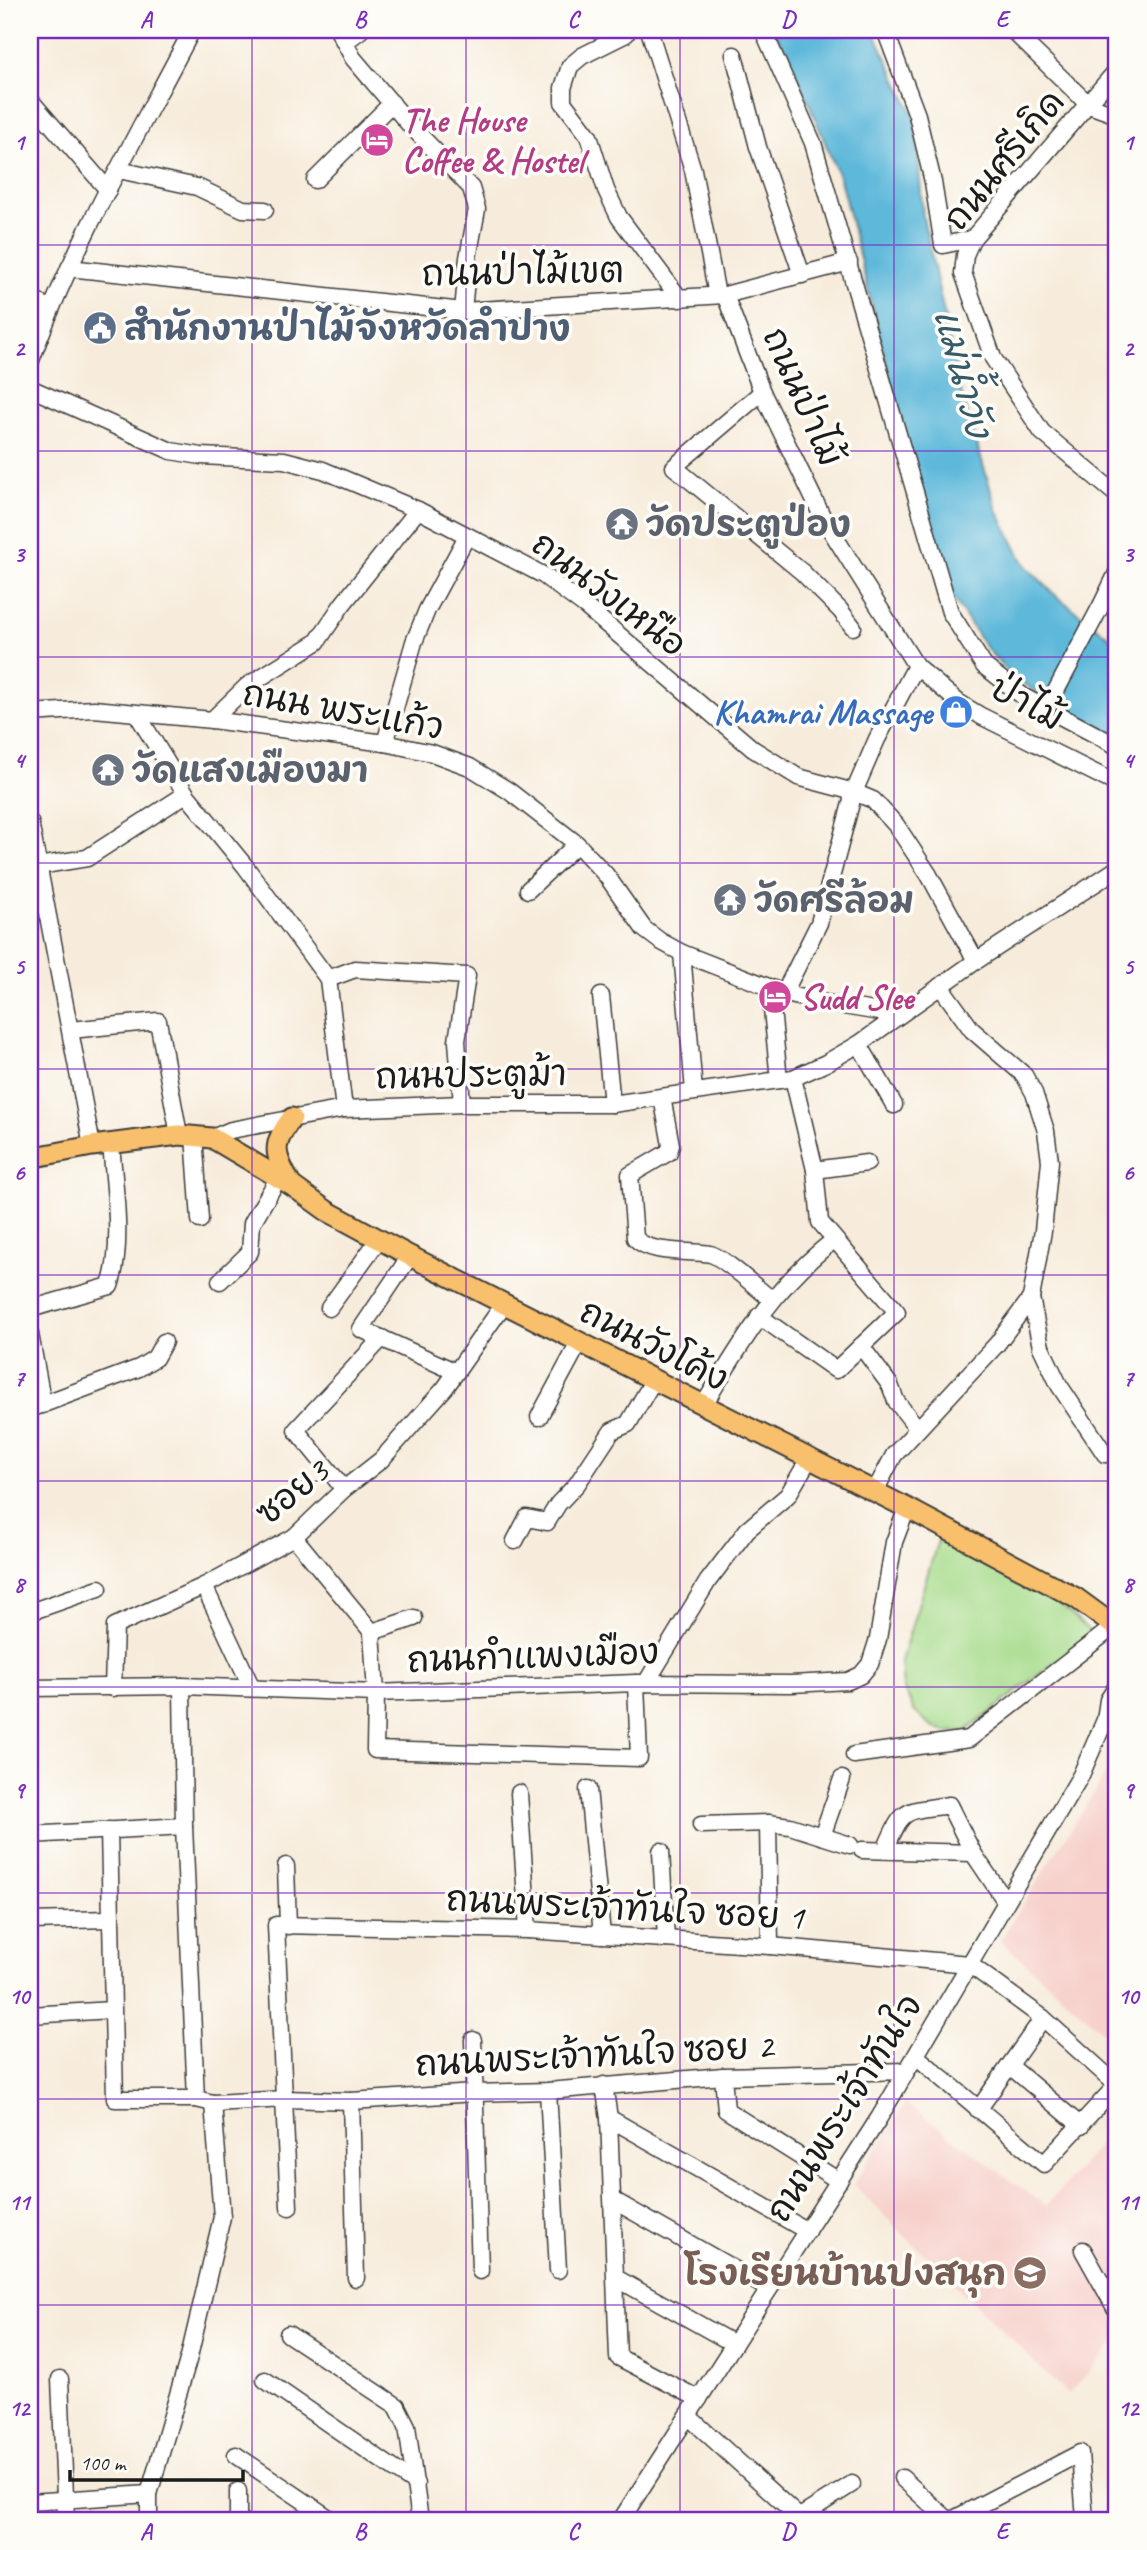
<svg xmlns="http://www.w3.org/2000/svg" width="1147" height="2550" font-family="Caveat,'Playpen Sans Thai',sans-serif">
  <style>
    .built { fill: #f7d0cb }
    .green { fill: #a7dc8c; stroke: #627c54; stroke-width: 2 }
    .water { fill: #5db8da; stroke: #3c6a7b; stroke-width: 2 }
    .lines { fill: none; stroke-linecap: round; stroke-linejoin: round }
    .minor-casing { stroke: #3d3b39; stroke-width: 19 }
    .major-casing { stroke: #3d3b39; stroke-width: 23 }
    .minor { stroke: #fff; stroke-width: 16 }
    .major { stroke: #f8bf6c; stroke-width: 19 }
    .minor-bridge-casing { stroke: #3d3b39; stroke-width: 19; stroke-linecap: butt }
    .minor-bridge { stroke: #fff; stroke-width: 16 }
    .grid { fill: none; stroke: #7b2cbf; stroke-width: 2; stroke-opacity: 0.55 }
    .labels { text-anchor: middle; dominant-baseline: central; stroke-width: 7; stroke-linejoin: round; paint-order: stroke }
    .hotel-label { font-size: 35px; font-weight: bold; fill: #b23c85; stroke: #fdfcf7; text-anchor: start }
    .street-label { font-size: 35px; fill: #1c1c1c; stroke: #fdfcf7 }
    .service-label { font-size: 35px; font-weight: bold; fill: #4e5e75; stroke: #fdfcf7; text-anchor: start }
    .worship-label { font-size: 35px; font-weight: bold; fill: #5b616d; stroke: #fdfcf7; text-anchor: start }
    .shop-label { font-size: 35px; font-weight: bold; fill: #366cbe; stroke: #fdfcf7; text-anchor: end }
    .education-label { font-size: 35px; font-weight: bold; fill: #785e54; stroke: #fdfcf7; text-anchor: end }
    .water-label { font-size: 37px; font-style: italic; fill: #365a68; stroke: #fdfcf7 }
    .neatline { fill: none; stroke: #7b2cbf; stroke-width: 2.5 }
    .grid-label { font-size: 23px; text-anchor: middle; font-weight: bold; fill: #7b2cbf }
  </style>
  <rect width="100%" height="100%" fill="#fdfcf7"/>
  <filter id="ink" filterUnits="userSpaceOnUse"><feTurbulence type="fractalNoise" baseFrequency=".0143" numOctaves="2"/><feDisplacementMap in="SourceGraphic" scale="14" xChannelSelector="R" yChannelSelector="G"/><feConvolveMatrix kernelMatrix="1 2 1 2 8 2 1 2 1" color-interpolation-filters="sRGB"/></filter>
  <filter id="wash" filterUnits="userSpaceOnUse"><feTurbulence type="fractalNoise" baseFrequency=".00686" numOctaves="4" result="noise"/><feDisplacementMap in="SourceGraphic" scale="28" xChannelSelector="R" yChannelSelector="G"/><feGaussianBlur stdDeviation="1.57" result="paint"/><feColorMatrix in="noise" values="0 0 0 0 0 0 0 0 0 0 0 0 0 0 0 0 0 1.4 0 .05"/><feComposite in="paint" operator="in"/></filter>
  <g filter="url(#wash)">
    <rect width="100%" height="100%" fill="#f7ecdb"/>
    <g class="built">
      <polygon points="1117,1757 1117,2045 1000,1940"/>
      <polygon points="905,2103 1046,2206 1117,2125 1117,2340 1068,2395 853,2185"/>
    </g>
    <polygon class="green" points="939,1537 1047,1593 1092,1633 966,1731 946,1732 929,1725 914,1711 903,1687 901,1661"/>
    <polygon class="water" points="774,30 873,30 915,118 923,217 962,396 997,510 1025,565 1054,594 1117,643 1117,738 1067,712 1012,676 986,648 952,596 911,461 840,179 799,79"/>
  </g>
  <g filter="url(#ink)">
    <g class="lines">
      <g class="minor-casing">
        <g id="minor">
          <polyline points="338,30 353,58 409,124 471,188 477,209 468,258 463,311"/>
          <polyline points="649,30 693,170 717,295"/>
          <polyline points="763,30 813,143 950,612 984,666 1024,697 1117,746"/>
          <polyline points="885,30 917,115 933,182 943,245 972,239"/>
          <polyline points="1012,30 1089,105 1117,115"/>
          <polyline points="626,34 582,56 570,66 563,88 563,102 589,136 606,190 619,217 680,299"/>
          <polyline points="345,42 361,30"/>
          <polyline points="734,55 758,147 802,275"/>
          <polyline points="1117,70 972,239 965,255 963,273 993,358 1042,432 1117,495"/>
          <polyline points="30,100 108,190"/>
          <polyline points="119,170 197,187 243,209 265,210"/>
          <polyline points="315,180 392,103"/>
          <polyline points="69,268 463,311 725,295 849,262"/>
          <polyline points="725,295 762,392 823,518 916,666 958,702 981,716 1117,784"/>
          <polyline points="30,296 49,309"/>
          <path d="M30 363C72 247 135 139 192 30"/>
          <polyline points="30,388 171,451 201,456 284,460 323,470 418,510 543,575 586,607 753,749 798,777 854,792 873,800 896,825 929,875 976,961"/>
          <polyline points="762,392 674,467 802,572 840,610 853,627"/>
          <polyline points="1102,604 1117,573"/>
          <polyline points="30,713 94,709 212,720 385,743 432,753 470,767 509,791 577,844 606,875 644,929 660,941 682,953 784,993 813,1001 898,1015"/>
          <polyline points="137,714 186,794 245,866 328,979 344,1109"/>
          <polyline points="212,720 247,686 317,642 342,605 418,510"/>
          <polyline points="385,743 414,642 427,610 467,536"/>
          <polyline points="30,822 92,1146"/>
          <polyline points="38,866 87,858 186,794"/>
          <polyline points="528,890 577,844"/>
          <polyline points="682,953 694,1091"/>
          <polyline points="328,979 355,969 467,976 457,1041 462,1104"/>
          <polyline points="940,986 972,1030 1024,1075 1034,1093 1046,1131 1050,1161 1043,1231 1031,1298 1041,1347 1059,1385 1105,1454 1117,1453"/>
          <polyline points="770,989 779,1080"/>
          <polyline points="784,993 819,923 854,792 877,739 916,666"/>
          <polyline points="601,996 612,1104"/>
          <polyline points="71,1030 158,1021 179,1135"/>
          <polyline points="859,1044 894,1105"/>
          <path d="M662 1097 671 1145 669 1152 630 1175 635 1238C650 1255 690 1250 710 1254 722 1256 760 1291 772 1300"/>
          <polyline points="194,1135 200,1220"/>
          <polyline points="212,1138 231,1130 344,1109 462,1104 612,1104 793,1078 826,1063 859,1044 976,961 1117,869"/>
          <polyline points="815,1170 867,1163"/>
          <polyline points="410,1256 361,1329 456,1372"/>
          <polyline points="220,1281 250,1252 252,1223 279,1177"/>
          <polyline points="329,1308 379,1239"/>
          <path d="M30 1309 110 1286C124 1245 114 1186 111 1143"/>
          <polyline points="759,1316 836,1370 897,1312 820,1222 815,1170 793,1078"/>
          <polyline points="30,1334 43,1405"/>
          <polyline points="861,1346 890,1385 896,1401 918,1429"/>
          <path d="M703 1406C743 1341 772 1288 834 1240"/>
          <polyline points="30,1409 139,1368 155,1358 164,1342"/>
          <polyline points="539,1417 579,1343"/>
          <polyline points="344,1489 296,1430 382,1338"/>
          <polyline points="875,1491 894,1455 997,1344 1031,1298"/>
          <polyline points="294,1537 372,1632 376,1693 375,1750 639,1758 636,1683"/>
          <polyline points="515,1541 527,1518 547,1522 558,1504 577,1484 612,1431 628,1424 653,1381"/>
          <polyline points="204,1586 252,1688"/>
          <polyline points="30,1612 99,1588"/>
          <polyline points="372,1632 414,1618"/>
          <polyline points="646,1683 708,1581 747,1530 788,1495 810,1457"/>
          <polyline points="182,1686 184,1826 196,2099"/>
          <polyline points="30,1688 182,1686 376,1693 636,1683 791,1684 848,1681 861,1675 870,1664 878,1639 894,1542 907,1508"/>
          <polyline points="113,1688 115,1626 204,1586 294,1537 344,1489 381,1460 445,1388 504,1304"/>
          <polyline points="854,1755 969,1739 1108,1631"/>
          <polyline points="588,1789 602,1935"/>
          <polyline points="519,1793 528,1930"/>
          <polyline points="768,1823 770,1946"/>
          <polyline points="701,1825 768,1823 790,1826 850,1845"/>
          <polyline points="109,1830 115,2099 196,2099 213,2103 285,2099 351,2101 475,2093 548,2091 723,2076 906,2071"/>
          <polyline points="30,1835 184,1826"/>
          <polyline points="822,1836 842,1779"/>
          <polyline points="862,1850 973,1853"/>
          <path d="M885 1850C904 1806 903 1812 949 1805L973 1853 1006 1902"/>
          <polyline points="661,1851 666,1939"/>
          <polyline points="286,1866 288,1926"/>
          <polyline points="30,1921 111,1919"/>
          <polyline points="30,2015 112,2010"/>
          <polyline points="473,2040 480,2271"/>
          <polyline points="1010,2066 1081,2126"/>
          <polyline points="723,2076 726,2110 839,2181"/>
          <polyline points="604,2085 609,2118 618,2357 699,2399"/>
          <polyline points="548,2091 558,2270"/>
          <polyline points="351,2101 356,2278"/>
          <polyline points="978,2110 1043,2018"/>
          <polyline points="609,2118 807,2231"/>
          <polyline points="613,2200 769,2289"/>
          <polyline points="289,2207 276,1925 528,1930 770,1946 969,1964 1043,2018 1117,2085 1044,2164 916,2056"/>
          <polyline points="1083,2250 1117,2311"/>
          <polyline points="616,2278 734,2344"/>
          <polyline points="288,2334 397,2406 407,2426 420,2520"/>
          <polyline points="60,2379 66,2520"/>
          <polyline points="265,2380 416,2484"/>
          <polyline points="688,2416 802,2520"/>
          <polyline points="236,2455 332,2520"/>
          <polyline points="902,2478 948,2520"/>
          <polyline points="238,2491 238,2520"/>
          <polyline points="30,2502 149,2494"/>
          <polyline points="149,2520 149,2494 189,2357 222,2217 213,2103"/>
          <polyline points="621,2520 879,2118 1081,1775 1105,1720 1108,1700 1117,1686"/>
          <polyline points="795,2520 852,2484"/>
          <polyline points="952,2520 1080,2453 1085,2520"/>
        </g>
      </g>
      <g class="major-casing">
        <g id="major">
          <polyline points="30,1158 92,1146 179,1135 212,1138 291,1185 327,1211 410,1256 907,1508 1076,1598 1117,1628"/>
          <path d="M290 1183C274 1153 271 1146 292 1118"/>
        </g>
      </g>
      <use href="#minor" class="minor"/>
      <use href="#major" class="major"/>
      <g class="minor-bridge-casing">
        <polyline id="minor-bridge" points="1041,719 1102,604"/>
      </g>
      <use href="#minor-bridge" class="minor-bridge"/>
    </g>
  </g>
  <path class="grid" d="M252 30V2520M466 30V2520M680 30V2520M894 30V2520M30 245H1117M30 451H1117M30 657H1117M30 863H1117M30 1069H1117M30 1275H1117M30 1481H1117M30 1687H1117M30 1893H1117M30 2099H1117M30 2305H1117"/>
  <defs>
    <g id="hotel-disc" transform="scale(1.75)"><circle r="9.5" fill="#d1479c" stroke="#fdfcf7"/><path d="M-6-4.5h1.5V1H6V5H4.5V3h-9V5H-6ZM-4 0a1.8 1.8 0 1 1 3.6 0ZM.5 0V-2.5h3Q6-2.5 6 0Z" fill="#fff"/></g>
    <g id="civic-disc" transform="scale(1.75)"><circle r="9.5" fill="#5c6f8a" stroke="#fdfcf7"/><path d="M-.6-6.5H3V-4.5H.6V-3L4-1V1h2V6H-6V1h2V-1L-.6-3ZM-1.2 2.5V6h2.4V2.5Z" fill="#fff"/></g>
    <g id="temple-disc" transform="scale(1.75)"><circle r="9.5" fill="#6b7280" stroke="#fdfcf7"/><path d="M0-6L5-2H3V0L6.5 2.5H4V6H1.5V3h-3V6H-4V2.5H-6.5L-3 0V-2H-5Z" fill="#fff"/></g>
    <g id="shop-disc" transform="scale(1.75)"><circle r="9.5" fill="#3f7fe0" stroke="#fdfcf7"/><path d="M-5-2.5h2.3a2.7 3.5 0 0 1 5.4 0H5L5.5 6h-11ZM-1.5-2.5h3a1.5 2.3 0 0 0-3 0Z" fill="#fff"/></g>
    <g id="school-disc" transform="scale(1.75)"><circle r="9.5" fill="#8d6e63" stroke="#fdfcf7"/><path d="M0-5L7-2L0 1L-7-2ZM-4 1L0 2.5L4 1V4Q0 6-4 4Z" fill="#fff"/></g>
  </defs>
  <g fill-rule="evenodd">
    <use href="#hotel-disc" x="377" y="140"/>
    <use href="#civic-disc" x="100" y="328"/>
    <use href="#temple-disc" x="622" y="524"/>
    <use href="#shop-disc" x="956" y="712"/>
    <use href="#temple-disc" x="108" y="770"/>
    <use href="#temple-disc" x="730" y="900"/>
    <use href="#hotel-disc" x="775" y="997"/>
    <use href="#school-disc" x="1030" y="2273"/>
  </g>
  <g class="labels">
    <g class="hotel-label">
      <text x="402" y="120">The House<tspan x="402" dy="40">Coffee &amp; Hostel</tspan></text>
      <text x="800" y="997">Sudd Slee</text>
    </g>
    <g class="street-label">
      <text transform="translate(1004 160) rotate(-51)">ถนนศรีเกิด</text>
      <text transform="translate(523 272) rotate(-1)">ถนนป่าไม้เขต</text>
      <text transform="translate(803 397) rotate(66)">ถนนป่าไม้</text>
      <text transform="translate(609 594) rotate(37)">ถนนวังเหนือ</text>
      <text transform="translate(1027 703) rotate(28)">ป่าไม้</text>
      <text transform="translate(343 710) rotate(10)">ถนน พระแก้ว</text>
      <text transform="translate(471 1075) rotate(-1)">ถนนประตูม้า</text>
      <text transform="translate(654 1345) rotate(27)">ถนนวังโค้ง</text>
      <text transform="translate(292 1492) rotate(-39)">ซอย3</text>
      <text transform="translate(533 1656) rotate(-2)">ถนนกำแพงเมือง</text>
      <text transform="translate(625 1908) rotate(3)">ถนนพระเจ้าทันใจ ซอย 1</text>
      <text transform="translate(594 2055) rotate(-3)">ถนนพระเจ้าทันใจ ซอย 2</text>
      <text transform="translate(844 2108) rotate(-58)">ถนนพระเจ้าทันใจ</text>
    </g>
    <g class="service-label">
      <text x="124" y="328">สำนักงานป่าไม้จังหวัดลำปาง</text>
    </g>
    <g class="worship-label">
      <text x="646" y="524">วัดประตูป่อง</text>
      <text x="132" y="770">วัดแสงเมืองมา</text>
      <text x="754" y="900">วัดศรีล้อม</text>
    </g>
    <g class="shop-label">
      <text x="932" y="712">Khamrai Massage</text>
    </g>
    <g class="education-label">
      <text x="1006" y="2273">โรงเรียนบ้านปงสนุก</text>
    </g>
    <g class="water-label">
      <text transform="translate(963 373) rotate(75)">แม่น้ำวัง</text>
    </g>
  </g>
  <rect width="1147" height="2550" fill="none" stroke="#fdfcf7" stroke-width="77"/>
  <path d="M70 2470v10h173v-10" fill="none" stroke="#1c1c1c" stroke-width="3.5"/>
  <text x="80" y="2470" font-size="21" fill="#1c1c1c" stroke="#fdfcf7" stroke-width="5" paint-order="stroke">100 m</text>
  <rect x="38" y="38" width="1070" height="2474" class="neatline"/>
  <g class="grid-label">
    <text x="146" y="27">A</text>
    <text x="360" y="27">B</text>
    <text x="573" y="27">C</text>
    <text x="788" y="27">D</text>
    <text x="1002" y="27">E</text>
    <text x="19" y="150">1</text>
    <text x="1128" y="150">1</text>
    <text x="19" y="356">2</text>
    <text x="1128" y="356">2</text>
    <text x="19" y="562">3</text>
    <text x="1128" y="562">3</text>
    <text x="19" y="768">4</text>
    <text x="1128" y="768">4</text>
    <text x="19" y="974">5</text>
    <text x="1128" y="974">5</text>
    <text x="19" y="1180">6</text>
    <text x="1128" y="1180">6</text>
    <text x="19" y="1386">7</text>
    <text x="1128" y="1386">7</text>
    <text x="19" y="1592">8</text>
    <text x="1128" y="1592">8</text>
    <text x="19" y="1798">9</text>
    <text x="1128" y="1798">9</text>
    <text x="19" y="2004">10</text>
    <text x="1128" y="2004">10</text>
    <text x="19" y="2210">11</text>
    <text x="1128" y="2210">11</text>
    <text x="19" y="2416">12</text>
    <text x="1128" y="2416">12</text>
    <text x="146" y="2539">A</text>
    <text x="360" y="2539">B</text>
    <text x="573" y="2539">C</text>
    <text x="788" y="2539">D</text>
    <text x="1002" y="2539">E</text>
  </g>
</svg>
